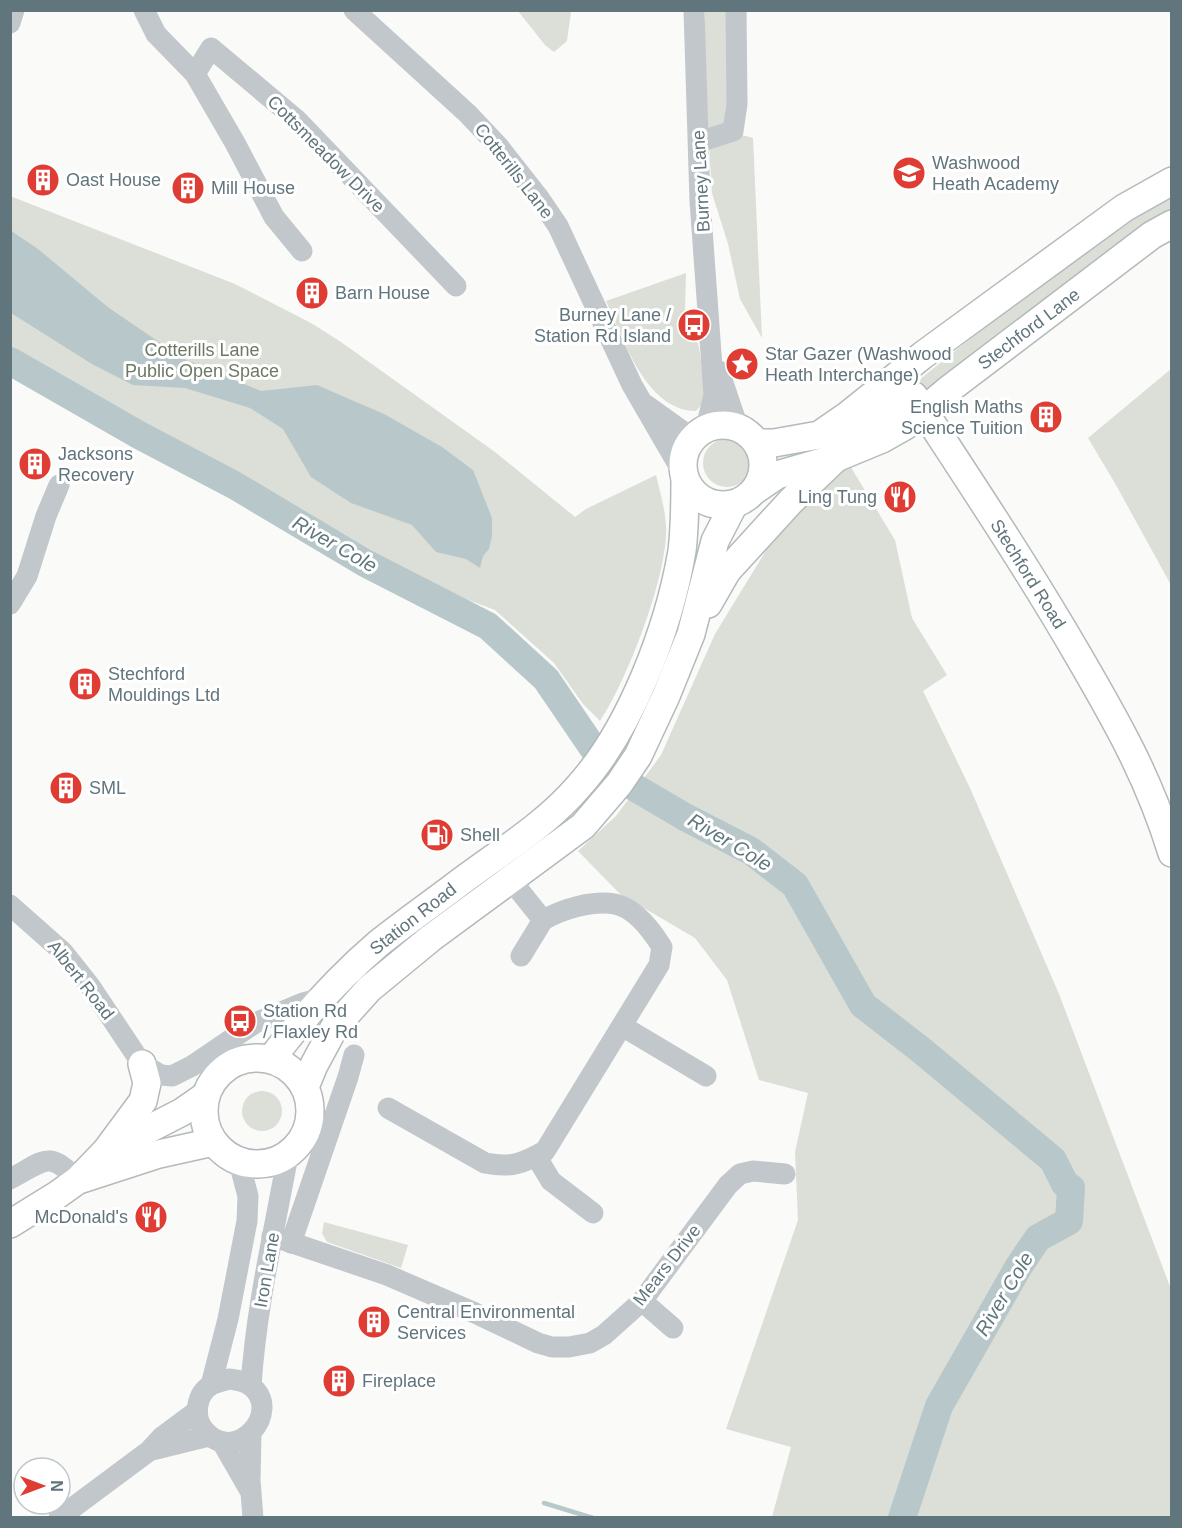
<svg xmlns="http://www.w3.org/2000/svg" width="1182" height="1528" font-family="Helvetica,sans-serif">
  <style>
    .green { fill: #dbdfd7 }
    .water { fill: #b8c7c9 }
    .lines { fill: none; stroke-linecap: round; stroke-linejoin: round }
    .stream { stroke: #b8c7c9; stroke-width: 4.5 }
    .river { stroke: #b8c7c9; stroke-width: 28 }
    .major-casing { stroke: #b3babc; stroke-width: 30 }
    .minor { stroke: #c1c7ca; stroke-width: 21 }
    .major { stroke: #fff; stroke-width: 27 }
    .labels { text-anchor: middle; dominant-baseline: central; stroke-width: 6; stroke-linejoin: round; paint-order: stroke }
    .street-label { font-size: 18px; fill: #61757c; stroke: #fff }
    .poi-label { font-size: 18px; fill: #61757c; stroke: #fff; text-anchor: start }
    .park-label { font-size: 18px; fill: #6c7a65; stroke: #fff }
    .water-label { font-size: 20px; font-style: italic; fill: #60787c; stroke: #fff }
  </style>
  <rect width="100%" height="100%" fill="#fafaf8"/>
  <g class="green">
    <polygon points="518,11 571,11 567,41 554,52 545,45"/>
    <polygon points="705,11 730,11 730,107 724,130 753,138 762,338 740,299 728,244 712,193 704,65"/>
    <polygon points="1171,189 1171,217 930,394 919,380 1126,214"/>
    <path d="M10 196 235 284 311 323 341 342 495 452 575 517 586 509 656 475C660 492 665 509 666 525 669 573 627 681 600 721L583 704 554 663 495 610 436 588 395 569 333 536 278 498 218 462 94 399 11 348Z"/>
    <path d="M686 273 685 310 699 347 705 391 702 404 696 411C646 411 623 338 606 301Z"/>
    <polygon points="1171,369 1171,585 1116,485 1088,438"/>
    <circle cx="727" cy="463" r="24"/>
    <polygon points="849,464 895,540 912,618 947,675 923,691 970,788 1059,994 1171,1289 1171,1517 772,1517 791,1447 726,1429 798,1220 795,1152 808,1093 759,1080 727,980 695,938 620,894 578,851 616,816 661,755 715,634 773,539"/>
    <circle cx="262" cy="1111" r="20"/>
    <polygon points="324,1222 408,1245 401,1268 327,1242 322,1233"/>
  </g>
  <polygon class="water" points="10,230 38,249 109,308 184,359 261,391 317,385 384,414 442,447 473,470 492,518 492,536 489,549 483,556 480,568 466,559 436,552 412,525 351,503 311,477 283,429 250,408 185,388 133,385 92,364 11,313"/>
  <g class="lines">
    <polyline class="stream" points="544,1503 593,1518"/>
    <polyline class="river" points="10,361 139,435 234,485 365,563 488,626 546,679 610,773 685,817 751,851 795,885 863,1005 921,1050 1053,1160 1065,1184 1071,1188 1069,1221 1038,1238 1019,1266 939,1406 902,1518"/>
    <g class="major-casing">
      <g id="major">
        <circle cx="723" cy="465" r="40"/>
        <path d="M819 435C840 434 859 424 877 414 889 407 899 397 914 396 970 482 1027 567 1078 655 1117 722 1149 778 1172 853"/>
        <polyline points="758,443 774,443 819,435 848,415 923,355 1124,208 1172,181"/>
        <polyline points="755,490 777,475 836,458 882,439 905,426 948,390 1152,235 1172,224"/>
        <polyline points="708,604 727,571 791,501 834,460"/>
        <circle cx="257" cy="1111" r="53"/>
        <path d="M271 1059C304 1016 338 978 379 943 404 923 430 905 455 886 497 854 545 826 579 786 631 728 669 628 682 551 685 527 685 502 685 479"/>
        <polyline points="305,1087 314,1065 334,1028 369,989 431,938 583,826 619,784 638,756 666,696 691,634 715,541 734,504"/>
        <polyline points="112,1148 182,1112 205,1096"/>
        <polyline points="82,1179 159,1154 213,1142"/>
        <polyline points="10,1224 57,1195 78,1180 106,1151 143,1101 147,1083 142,1064"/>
      </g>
    </g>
    <g class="minor">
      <polyline points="144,10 156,34 195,74 235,143 274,217 302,251"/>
      <polyline points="354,10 468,114 499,147 539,198 558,226 632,385 683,473"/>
      <polyline points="694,10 700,201 714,395 706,428"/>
      <polyline points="10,23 14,10"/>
      <polyline points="195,74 211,48 297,120 456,286"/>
      <polyline points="699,142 733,131 737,104 736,10"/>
      <polyline points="719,371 738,427"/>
      <polyline points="646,405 692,438"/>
      <polyline points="10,604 27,576 46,516 59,485"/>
      <polyline points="10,905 63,952 90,986 142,1064 161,1075 172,1076 192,1066 255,1023 303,1003 319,999"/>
      <polyline points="521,956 543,920"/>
      <polyline points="622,1026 706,1076"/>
      <path d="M388 1108 485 1163C511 1168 522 1164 545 1151L659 965 662 947C652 931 635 908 615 904 592 900 563 909 543 920L510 879"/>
      <polyline points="536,1156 551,1181 593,1213"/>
      <path d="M10 1179C45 1161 47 1149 78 1180"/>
      <polyline points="272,1236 387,1275 475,1313 538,1343 552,1347 569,1347 590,1343 604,1335 642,1301 728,1185 740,1174 753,1171 785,1174"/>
      <polyline points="291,1243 348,1077 354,1055"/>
      <polyline points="642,1301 673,1328"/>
      <path d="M229 1379C236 1380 245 1381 251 1386 284 1412 235 1467 204 1430 193 1417 196 1394 211 1385 216 1382 223 1381 229 1379Z"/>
      <polyline points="211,1385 228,1319 247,1221 248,1196 239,1162"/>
      <path d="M251 1386C256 1308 274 1232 288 1155"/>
      <polyline points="251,1434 250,1480 253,1518"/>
      <polyline points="222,1442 249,1489"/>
      <polyline points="152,1450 209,1436"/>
      <polyline points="59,1518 149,1451 162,1437 197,1411"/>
    </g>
    <use href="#major" class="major"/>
  </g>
  <defs>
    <g id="school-disc" transform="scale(1.725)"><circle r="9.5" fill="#df3d33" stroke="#fff"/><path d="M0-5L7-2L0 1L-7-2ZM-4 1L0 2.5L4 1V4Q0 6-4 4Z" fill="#fff"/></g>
    <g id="building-disc" transform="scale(1.725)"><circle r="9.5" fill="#df3d33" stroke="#fff"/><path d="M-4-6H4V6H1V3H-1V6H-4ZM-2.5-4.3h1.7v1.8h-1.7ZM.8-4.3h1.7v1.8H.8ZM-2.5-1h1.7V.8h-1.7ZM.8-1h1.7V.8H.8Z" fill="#fff"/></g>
    <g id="bus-disc" transform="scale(1.725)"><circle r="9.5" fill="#df3d33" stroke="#fff"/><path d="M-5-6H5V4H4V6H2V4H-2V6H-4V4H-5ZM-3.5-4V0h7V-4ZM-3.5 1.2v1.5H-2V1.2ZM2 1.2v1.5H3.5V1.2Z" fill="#fff"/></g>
    <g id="sight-disc" transform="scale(1.725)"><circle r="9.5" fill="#df3d33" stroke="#fff"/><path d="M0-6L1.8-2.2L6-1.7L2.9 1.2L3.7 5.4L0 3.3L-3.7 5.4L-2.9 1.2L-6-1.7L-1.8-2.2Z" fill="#fff"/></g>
    <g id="restaurant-disc" transform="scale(1.725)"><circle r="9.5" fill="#df3d33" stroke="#fff"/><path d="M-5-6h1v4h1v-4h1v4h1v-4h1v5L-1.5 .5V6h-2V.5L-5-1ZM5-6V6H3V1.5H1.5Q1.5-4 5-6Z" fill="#fff"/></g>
    <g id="fuel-disc" transform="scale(1.725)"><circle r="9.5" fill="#df3d33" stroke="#fff"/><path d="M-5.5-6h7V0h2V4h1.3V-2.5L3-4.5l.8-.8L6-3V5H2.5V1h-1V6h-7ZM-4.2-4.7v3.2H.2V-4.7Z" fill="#fff"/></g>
  </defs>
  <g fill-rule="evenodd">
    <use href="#school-disc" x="909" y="173"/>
    <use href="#building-disc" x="43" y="180"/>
    <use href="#building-disc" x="188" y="188"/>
    <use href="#building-disc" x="312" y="293"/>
    <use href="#bus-disc" x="694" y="325"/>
    <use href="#sight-disc" x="742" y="364"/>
    <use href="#building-disc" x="1046" y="417"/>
    <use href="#building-disc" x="35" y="464"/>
    <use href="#restaurant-disc" x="900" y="497"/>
    <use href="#building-disc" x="85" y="684"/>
    <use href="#building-disc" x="66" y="788"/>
    <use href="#fuel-disc" x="437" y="835"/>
    <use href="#bus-disc" x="240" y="1021"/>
    <use href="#restaurant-disc" x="151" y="1217"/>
    <use href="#building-disc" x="374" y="1322"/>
    <use href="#building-disc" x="339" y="1381"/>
  </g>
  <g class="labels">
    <g class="street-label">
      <text transform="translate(326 154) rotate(45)">Cottsmeadow Drive</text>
      <text transform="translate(514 171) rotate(52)">Cotterills Lane</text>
      <text transform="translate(701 181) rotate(-93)">Burney Lane</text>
      <text transform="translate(1029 329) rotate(-37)">Stechford Lane</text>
      <text transform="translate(1028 574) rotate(58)">Stechford Road</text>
      <text transform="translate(413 919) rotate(-38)">Station Road</text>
      <text transform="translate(81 980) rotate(52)">Albert Road</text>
      <text transform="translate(667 1265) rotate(-52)">Mears Drive</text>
      <text transform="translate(267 1270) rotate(-80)">Iron Lane</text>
    </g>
    <g class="poi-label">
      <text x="932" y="163">Washwood<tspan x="932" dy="21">Heath Academy</tspan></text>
      <text x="66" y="180">Oast House</text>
      <text x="211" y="188">Mill House</text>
      <text x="335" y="293">Barn House</text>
      <text x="671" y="315" text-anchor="end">Burney Lane /<tspan x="671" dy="21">Station Rd Island</tspan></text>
      <text x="765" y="354">Star Gazer (Washwood<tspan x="765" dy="21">Heath Interchange)</tspan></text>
      <text x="1023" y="407" text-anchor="end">English Maths<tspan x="1023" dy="21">Science Tuition</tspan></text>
      <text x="58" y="454">Jacksons<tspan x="58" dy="21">Recovery</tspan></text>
      <text x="877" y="497" text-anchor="end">Ling Tung</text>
      <text x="108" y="674">Stechford<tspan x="108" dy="21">Mouldings Ltd</tspan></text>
      <text x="89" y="788">SML</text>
      <text x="460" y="835">Shell</text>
      <text x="263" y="1011">Station Rd<tspan x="263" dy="21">/ Flaxley Rd</tspan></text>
      <text x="128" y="1217" text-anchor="end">McDonald's</text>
      <text x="397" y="1312">Central Environmental<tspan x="397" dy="21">Services</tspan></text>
      <text x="362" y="1381">Fireplace</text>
    </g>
    <g class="park-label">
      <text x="202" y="350">Cotterills Lane<tspan x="202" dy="21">Public Open Space</tspan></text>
    </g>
    <g class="water-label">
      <text transform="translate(335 544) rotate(30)">River Cole</text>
      <text transform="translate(730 842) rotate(31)">River Cole</text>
      <text transform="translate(1004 1294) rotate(-59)">River Cole</text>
    </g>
  </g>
  <rect width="1182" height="1528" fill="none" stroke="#61757c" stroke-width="24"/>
  <g transform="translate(42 1486) rotate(90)"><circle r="28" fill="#ffffff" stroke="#c0c8cb" stroke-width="1.5"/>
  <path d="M0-4.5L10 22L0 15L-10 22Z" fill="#df3d33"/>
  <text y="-9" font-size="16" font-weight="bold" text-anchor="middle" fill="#61757c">N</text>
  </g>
</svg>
